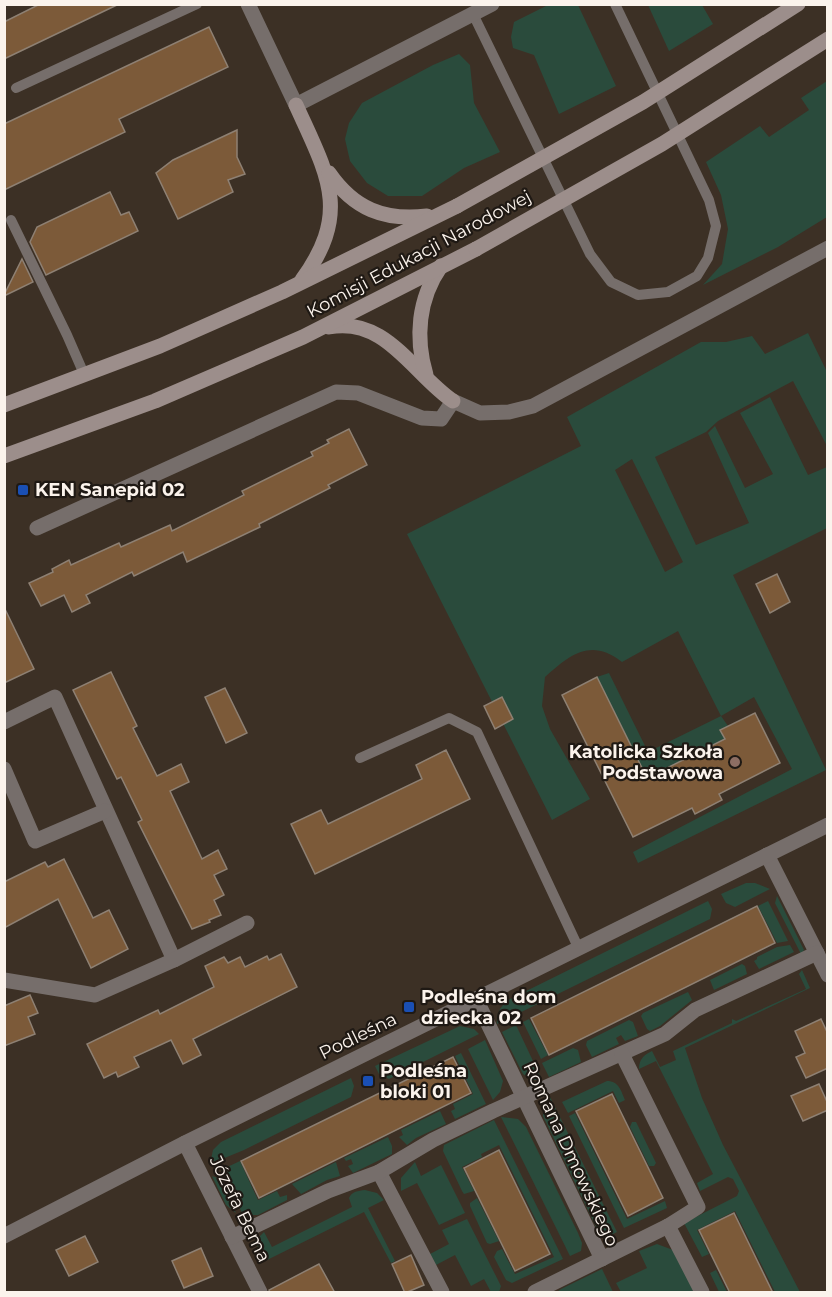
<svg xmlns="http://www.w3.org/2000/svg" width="832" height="1297" font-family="Montserrat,sans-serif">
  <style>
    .green { fill: #2a4b3c; fill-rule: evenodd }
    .building { fill: #7c5a39; stroke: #8e8073; stroke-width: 1.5 }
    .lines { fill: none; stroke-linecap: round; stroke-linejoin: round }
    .lane { stroke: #766e6b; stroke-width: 10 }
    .street { stroke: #766e6b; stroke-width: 15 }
    .secondary { stroke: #9c8e8b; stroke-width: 15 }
    .secondary-bridge { stroke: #9c8e8b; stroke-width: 15 }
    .transit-dot { fill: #1a4fb4; stroke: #1f1914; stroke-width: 2 }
    .education-dot { fill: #8d6e63; stroke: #1f1914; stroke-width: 2 }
    .labels { text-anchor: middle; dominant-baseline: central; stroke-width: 4.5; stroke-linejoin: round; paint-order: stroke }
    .street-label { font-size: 18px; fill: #fbf3ec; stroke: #1f1914 }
    .poi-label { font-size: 18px; font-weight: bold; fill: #fbf3ec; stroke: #1f1914; text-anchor: start }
  </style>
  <rect width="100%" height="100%" fill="#3c3025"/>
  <g class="green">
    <polygon points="548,5 578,5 616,86 559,114 534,55 513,48 511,37 514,22"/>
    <polygon points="648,5 702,5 713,24 669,51"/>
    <polygon points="459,54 470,65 474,103 500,152 464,168 422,196 388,196 367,183 350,161 345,139 349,123 362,103 433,65"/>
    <polygon points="827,81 827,217 778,247 703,285 722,264 728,229 721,195 706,162 760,126 769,137 809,110 801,98"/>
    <path d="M808 333 827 372V446L793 381 718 421 706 432 655 457 696 545 749 523 708 433 715 426 745 488 773 474 740 413 770 397 808 475 827 467V528L733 575 826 770 638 863 633 852 792 769 754 697 721 716 728 726 721 730 725 739 647 778 643 769 639 770 627 737 597 677 609 673 648 752 721 716 678 631 622 662C591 638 571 654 545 677L542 706 550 729 590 799 552 820 407 534 581 446 567 417 701 342H726L752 336 765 354ZM632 459 683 562 665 572 615 470Z"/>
    <polygon points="746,883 755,883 770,889 735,907 726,903 721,894"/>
    <polygon points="777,896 804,950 801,954 775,903"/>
    <path d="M708 901 712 909 710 919 497 1024C496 1012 501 1006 510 999Z"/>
    <polygon points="768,901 788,941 777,943 758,906"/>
    <polygon points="790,945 794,952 759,969 754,961 757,959 757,957 777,947"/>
    <polygon points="742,964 745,966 747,974 714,990 710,980"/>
    <path d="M802 970 810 988 685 1048 702 1098 723 1145 800 1292H775L735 1211 697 1230 709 1254 702 1257 684 1223 737 1196 739 1191 733 1179 728 1177 700 1191 697 1183 713 1174 656 1061 639 1069C639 1059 644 1055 652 1051L660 1067 676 1060 673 1051 732 1023V1019L736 1021 806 989 799 974Z"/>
    <polygon points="688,992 692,1000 660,1026 650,1031 647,1029 641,1016 643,1013"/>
    <polygon points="529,1019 548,1055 541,1059 523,1022"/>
    <polygon points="629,1020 633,1022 638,1036 625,1041 621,1035 616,1038 619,1044 592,1057 586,1045 587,1041"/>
    <polygon points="516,1025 542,1080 532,1080 523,1074 502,1032"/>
    <polygon points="460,1026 474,1029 479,1034 389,1079 379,1074 375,1066"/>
    <polygon points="485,1040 503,1081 500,1092 493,1100 468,1049"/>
    <polygon points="573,1048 578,1050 581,1062 549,1077 542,1063"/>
    <polygon points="461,1053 486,1104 455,1119 451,1111 455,1109 453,1104 473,1094 455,1056"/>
    <polygon points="351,1078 354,1086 351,1097 244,1150 210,1164 213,1150 221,1142"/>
    <path d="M607 1081C619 1081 621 1091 625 1100L619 1103 613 1091 568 1113 562 1102Z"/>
    <polygon points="550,1097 617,1232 607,1237 597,1229 543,1116 544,1103"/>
    <polygon points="440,1111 446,1124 416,1138 407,1145 399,1137 403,1135 401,1130"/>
    <polygon points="575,1113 627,1219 665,1201 667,1208 624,1228 569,1116"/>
    <polygon points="501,1117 518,1119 526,1127 578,1233 582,1243 581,1251 570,1256"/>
    <polygon points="494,1120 563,1259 512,1283 506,1280 494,1257 497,1251 502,1249 515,1274 554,1257 499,1145 481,1154 482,1157 462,1167 474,1191 464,1194 462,1191 443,1151 444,1145"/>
    <polygon points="632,1122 636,1122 638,1126 656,1163 654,1166 649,1166 630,1127"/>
    <polygon points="388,1137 392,1146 392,1154 353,1173 348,1166 353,1164 351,1159 346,1161 344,1158"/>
    <polygon points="240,1161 258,1200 277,1191 280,1197 287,1195 287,1200 258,1215 243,1215 221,1170"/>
    <polygon points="336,1162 340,1176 327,1180 301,1194 292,1184"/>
    <polygon points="415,1162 421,1176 441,1165 465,1213 439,1225 417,1183 401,1191 401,1178"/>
    <polygon points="212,1176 218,1178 236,1213 226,1205"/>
    <path d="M365 1190 377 1193 384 1200 368 1208 395 1261 391 1263 364 1212 265 1261 255 1241 264 1232 272 1247 352 1207 349 1198C352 1191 358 1191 365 1190Z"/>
    <polygon points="477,1198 499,1241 490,1244 487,1243 470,1206 470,1203"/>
    <polygon points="467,1219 501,1286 499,1292 491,1292 484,1279 471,1286 455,1255 436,1265 430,1254 449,1244 442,1230"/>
    <polygon points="657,1244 673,1250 694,1289 692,1292 621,1292 616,1283 647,1268 639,1251"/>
    <polygon points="602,1269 613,1292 557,1292 561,1289"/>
    <polygon points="716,1270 727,1292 719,1292 710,1273"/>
  </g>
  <g class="building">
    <polygon points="40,4 119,4 4,59 4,22"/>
    <polygon points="209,27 228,67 119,119 125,132 4,190 4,124"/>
    <polygon points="237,130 237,157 245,174 228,180 233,192 178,219 156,173 173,160"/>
    <polygon points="110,192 121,215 129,212 138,231 46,275 30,242 37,227"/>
    <polygon points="22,259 33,282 4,296 4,295"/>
    <polygon points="349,429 367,465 328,485 330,488 259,524 260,527 187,562 183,552 134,576 132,572 86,595 90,603 72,612 64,595 41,606 29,583 53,572 52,569 69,560 71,565 119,543 121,547 170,525 172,531 244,495 242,491 313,456 311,452 329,443 327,440"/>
    <polygon points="777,574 790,602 770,613 756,584"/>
    <polygon points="4,607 34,669 4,683"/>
    <polygon points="111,672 137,726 133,728 157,776 181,764 189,782 170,791 202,859 218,850 227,869 214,875 224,895 214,900 221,915 209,920 210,922 192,929 138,822 142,820 121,777 117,779 73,690"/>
    <polygon points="597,677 647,778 725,739 720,730 755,713 780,763 719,794 722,800 695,814 692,808 633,837 562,695"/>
    <polygon points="225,688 247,733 226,743 205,697"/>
    <polygon points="502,697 513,719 495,729 484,706"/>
    <polygon points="446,750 470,799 315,874 291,824 321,810 328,824 422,779 416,765"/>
    <polygon points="64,859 93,918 109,910 128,949 91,968 58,899 4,928 4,882 45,862 48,867"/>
    <polygon points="757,906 775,943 549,1055 531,1018"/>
    <polygon points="281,954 297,987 193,1039 201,1055 183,1064 171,1040 134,1057 139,1067 118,1077 116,1072 104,1078 87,1044 158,1010 160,1014 214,987 205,966 224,957 228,963 240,957 245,967 267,956 269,960"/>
    <polygon points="30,995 38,1013 28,1017 35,1034 4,1046 4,1006"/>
    <polygon points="821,1019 828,1034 828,1068 806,1078 796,1057 805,1053 795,1031"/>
    <polygon points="453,1057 471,1093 259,1198 241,1161"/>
    <polygon points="819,1084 828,1104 828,1110 803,1121 791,1096"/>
    <polygon points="612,1094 663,1198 628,1216 576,1111"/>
    <polygon points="499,1150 550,1254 515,1271 464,1168"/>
    <polygon points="734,1213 773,1293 730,1293 699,1230"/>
    <polygon points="85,1236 98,1262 69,1276 56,1250"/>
    <polygon points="201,1248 213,1276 184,1288 172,1261"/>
    <polygon points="411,1255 424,1285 405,1293 392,1264"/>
    <polygon points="319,1264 335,1293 270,1293 269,1290"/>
  </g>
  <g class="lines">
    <g class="lane">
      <polyline points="473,14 590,254 611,282 638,295 668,292 697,276 708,258 716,226 709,200 615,4"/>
      <polyline points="16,88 197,4"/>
      <polyline points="11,220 67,335 84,374"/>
      <polyline points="360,758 449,718 477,732 578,947"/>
    </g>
    <g class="street">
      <polyline points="248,4 296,105 492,4"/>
      <polyline points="37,528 336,392 358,393 422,418 441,419 453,401 480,413 509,412 533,406 828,248"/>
      <polyline points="4,722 55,697 174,960"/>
      <polyline points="4,769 35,841 105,811"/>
      <polyline points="767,855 828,975"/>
      <polyline points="4,980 95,995 174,960 247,923"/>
      <polyline points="476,999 602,1259"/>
      <polyline points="185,1143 260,1292"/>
      <polyline points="379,1172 442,1292"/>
      <polyline points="668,1226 702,1292"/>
      <polyline points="4,1236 185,1143 828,825"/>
      <polyline points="232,1237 328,1191 379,1172 433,1140 493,1111 665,1034 695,1010 817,953"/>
      <polyline points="535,1292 668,1226 698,1207 622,1054"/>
    </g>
    <g class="secondary">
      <path d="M296 105C327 174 352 211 302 280"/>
      <path d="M329 173C354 209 384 221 427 216"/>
      <path d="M329 327C386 316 413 374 453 401"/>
      <path d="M426 375C415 338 418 299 441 266"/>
      <polyline points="4,405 160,346 282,292 457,206"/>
      <polyline points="4,456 155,401 303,337 476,249"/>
    </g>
    <g class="secondary-bridge">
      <polyline points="457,206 643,102 798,4"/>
      <polyline points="476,249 662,144 828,39"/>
    </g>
  </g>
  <g class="transit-dot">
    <rect x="17" y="484" width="12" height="12" rx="3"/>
    <rect x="403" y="1001" width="12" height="12" rx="3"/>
    <rect x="362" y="1075" width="12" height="12" rx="3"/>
  </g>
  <circle class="education-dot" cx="735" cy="762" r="6"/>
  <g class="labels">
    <g class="street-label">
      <text transform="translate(419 254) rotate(-28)">Komisji Edukacji Narodowej</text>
      <text transform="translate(358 1036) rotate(-26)">Podleśna</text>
      <text transform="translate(571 1154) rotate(65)">Romana Dmowskiego</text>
      <text transform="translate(240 1209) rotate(64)">Józefa Bema</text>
    </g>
    <g class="poi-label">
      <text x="35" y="490">KEN Sanepid 02</text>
      <text x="723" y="752" text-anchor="end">Katolicka Szkoła<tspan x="723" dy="21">Podstawowa</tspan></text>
      <text x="421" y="997">Podleśna dom<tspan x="421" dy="21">dziecka 02</tspan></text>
      <text x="380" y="1071">Podleśna<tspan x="380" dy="21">bloki 01</tspan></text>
    </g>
  </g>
  <rect width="832" height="1297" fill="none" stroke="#fbf3ec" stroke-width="12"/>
</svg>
